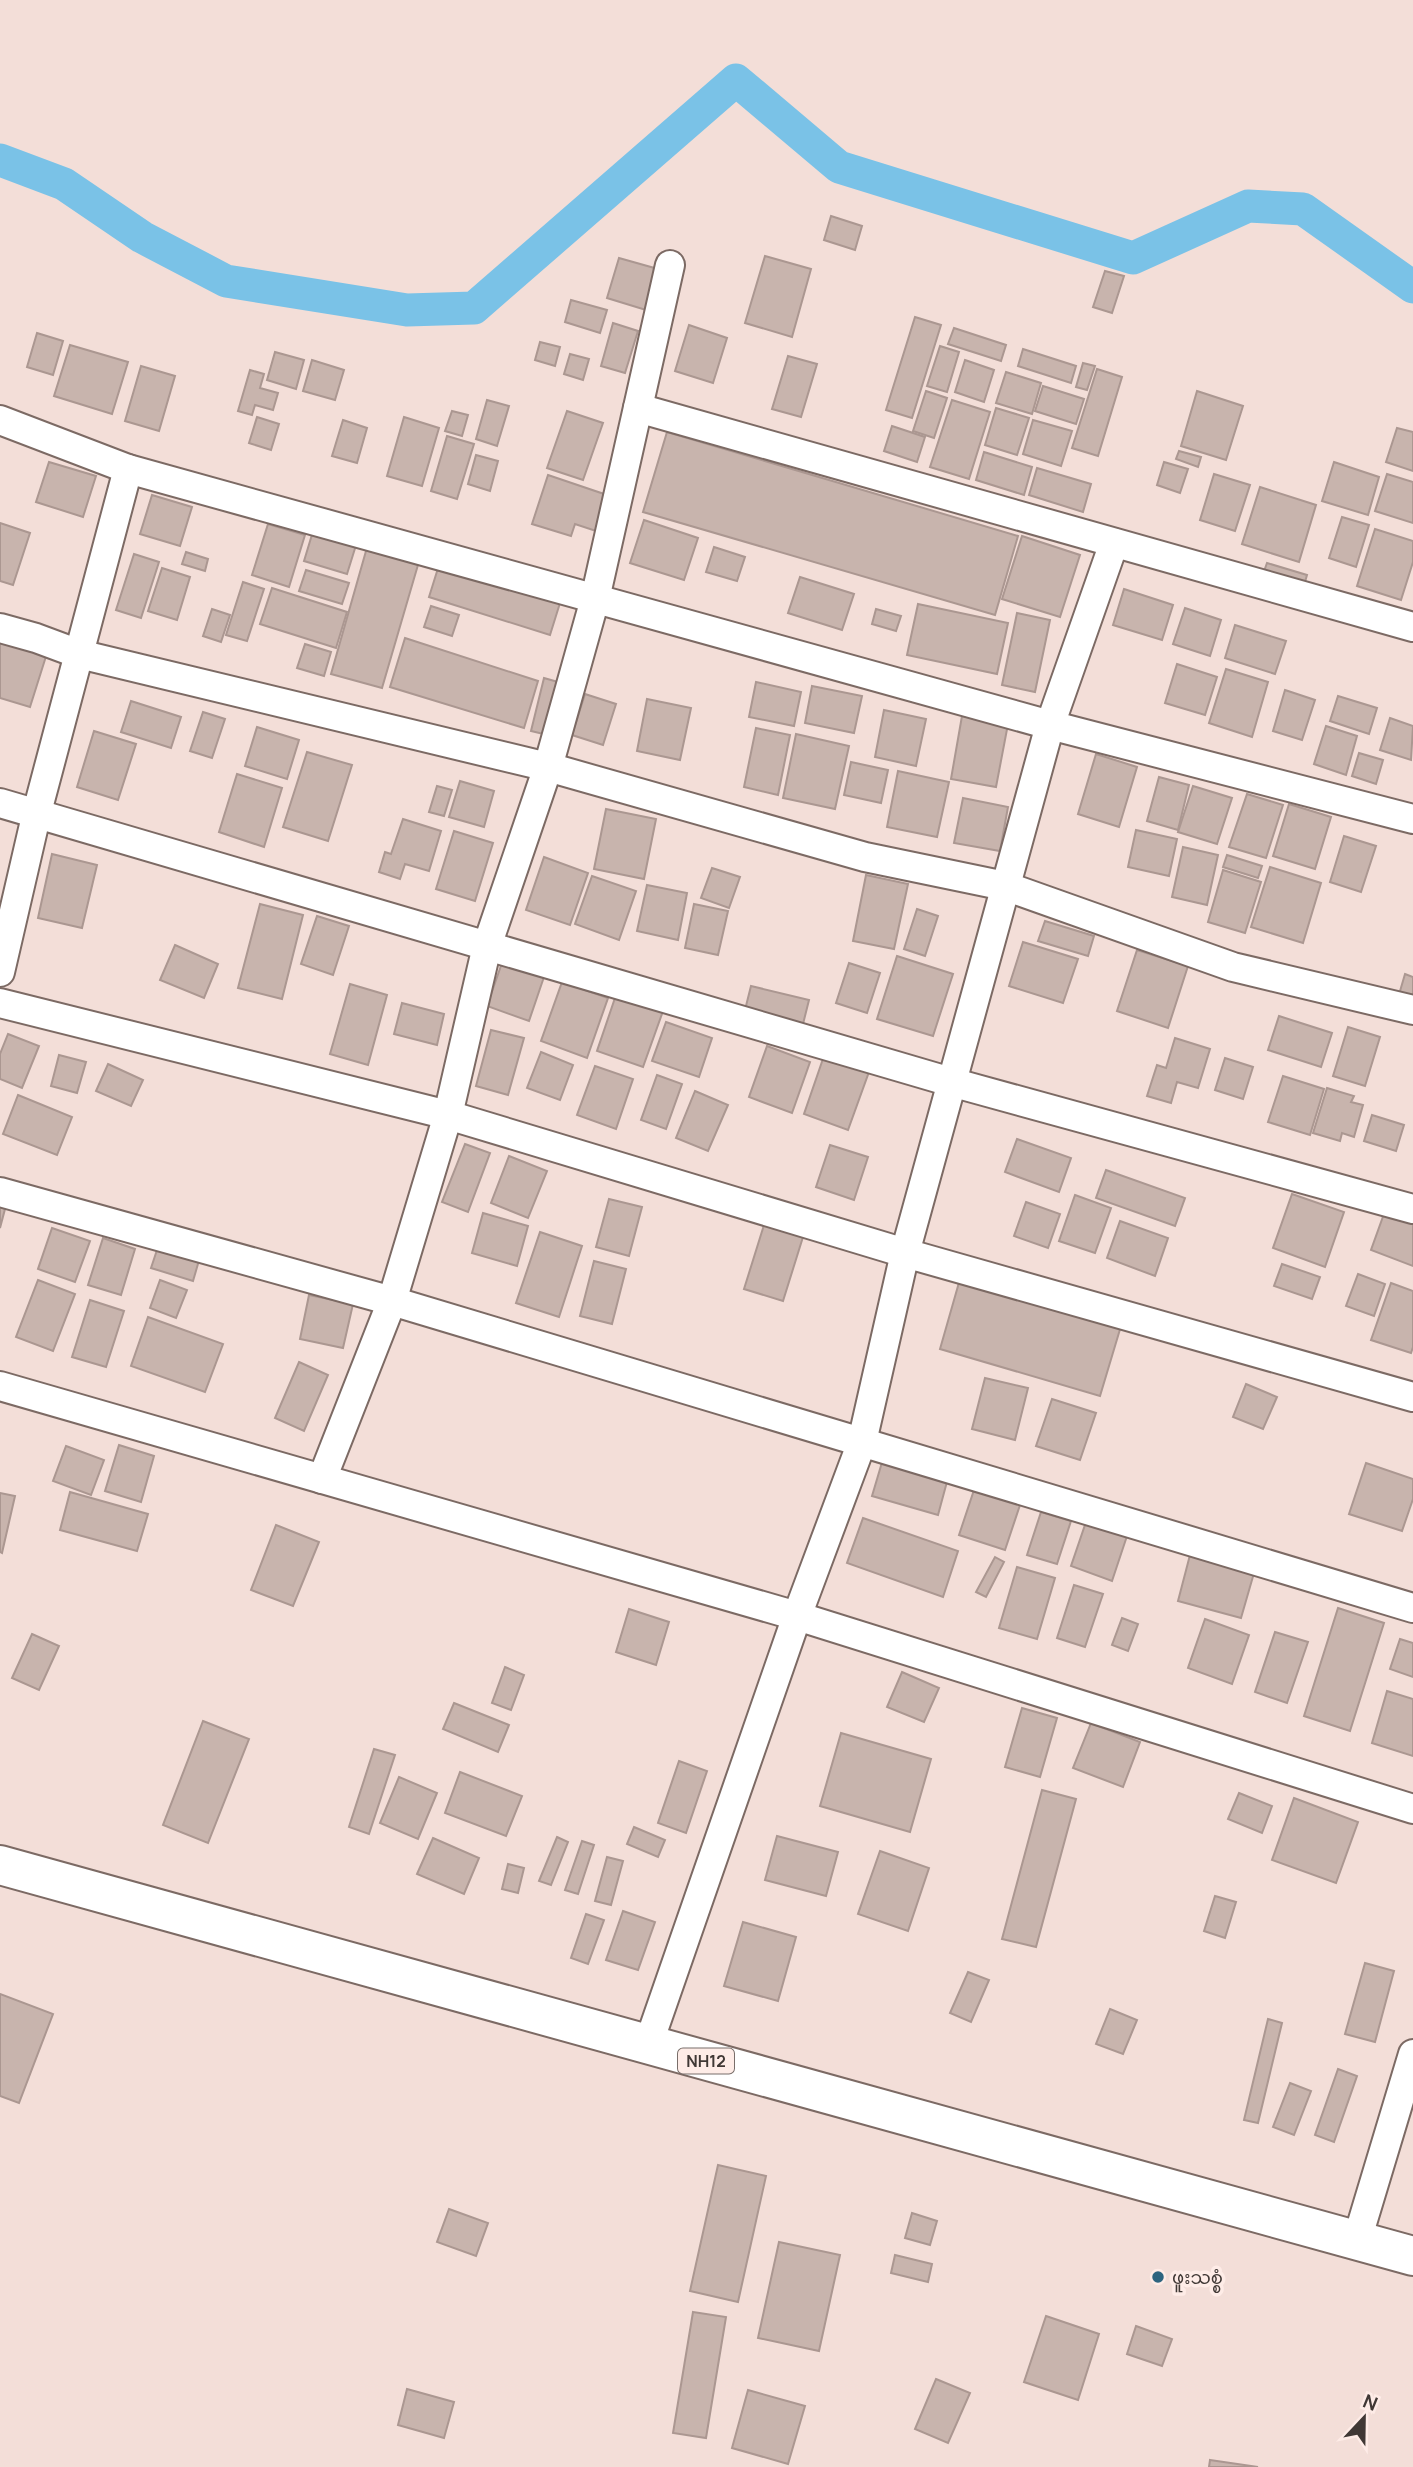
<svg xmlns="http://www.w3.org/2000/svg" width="1413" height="2467" font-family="Manrope,'Noto Sans Myanmar',sans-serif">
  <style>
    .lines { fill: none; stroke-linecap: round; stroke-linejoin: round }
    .canal { stroke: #7ac2e7; stroke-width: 33 }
    .building { fill: #c8b4ad; stroke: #ab9791; stroke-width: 2 }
    .minor-casing { stroke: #7c6a64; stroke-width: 32 }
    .trunk-casing { stroke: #7c6a64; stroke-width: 42 }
    .minor { stroke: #fff; stroke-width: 28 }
    .trunk { stroke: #fff; stroke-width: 38 }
    .poi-dot { fill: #2d647f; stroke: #feece7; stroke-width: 2.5 }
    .labels { text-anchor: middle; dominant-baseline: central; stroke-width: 7; stroke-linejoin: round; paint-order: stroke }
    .shield { fill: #feece7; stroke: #796e6a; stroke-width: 2 }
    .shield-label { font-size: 16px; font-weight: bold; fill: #403835 }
    .poi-label { font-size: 18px; fill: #403835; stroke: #feece7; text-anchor: start }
  </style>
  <rect width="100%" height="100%" fill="#f3ded8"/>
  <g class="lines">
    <polyline class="canal" points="0,160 64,184 142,237 226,281 407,310 474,308 736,80 839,167 1133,258 1248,206 1303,209 1413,287"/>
  </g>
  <g class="building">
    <polygon points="831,216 862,226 855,250 824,240"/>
    <polygon points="765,256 811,269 792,337 745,323"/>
    <polygon points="619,258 658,269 646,310 607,298"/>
    <polygon points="1105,271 1124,276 1112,313 1093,307"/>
    <polygon points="571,300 607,310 600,333 565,322"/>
    <polygon points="915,317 941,325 912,418 886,410"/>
    <polygon points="613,323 638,331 625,373 601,366"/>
    <polygon points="689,325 727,338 713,383 675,371"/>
    <polygon points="954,328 1006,345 1001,361 948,344"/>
    <polygon points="37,333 63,341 53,375 27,367"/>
    <polygon points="540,342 560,347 555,366 535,360"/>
    <polygon points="70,345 128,362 112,414 54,396"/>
    <polygon points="940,346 959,352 947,392 927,386"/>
    <polygon points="1023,349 1076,366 1071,383 1018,366"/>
    <polygon points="275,352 304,360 296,389 267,380"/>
    <polygon points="570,354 589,359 583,380 564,374"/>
    <polygon points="788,356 817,364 801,417 772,409"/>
    <polygon points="312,360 344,370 335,400 303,391"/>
    <polygon points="965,360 994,370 984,402 955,392"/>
    <polygon points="1083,363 1095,366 1087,390 1076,387"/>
    <polygon points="141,366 175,376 159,431 125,421"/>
    <polygon points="1097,369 1122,377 1098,456 1072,448"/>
    <polygon points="250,370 264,374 260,388 278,393 273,410 255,405 252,415 238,411"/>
    <polygon points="1006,372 1041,383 1032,414 996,403"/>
    <polygon points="1043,386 1084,399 1076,424 1035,411"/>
    <polygon points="926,391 947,398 934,438 913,431"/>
    <polygon points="1197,391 1243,406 1226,460 1181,446"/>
    <polygon points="487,400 509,406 497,446 476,439"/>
    <polygon points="952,400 990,412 969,479 930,467"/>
    <polygon points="996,408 1029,418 1017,455 985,445"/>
    <polygon points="452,411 468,415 462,436 445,431"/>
    <polygon points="567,411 603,423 583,480 547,468"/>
    <polygon points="257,417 279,424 271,450 249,443"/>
    <polygon points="404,417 439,428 422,486 387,476"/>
    <polygon points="343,420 367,428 357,463 332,456"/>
    <polygon points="1033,420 1072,431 1061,466 1023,454"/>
    <polygon points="892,426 925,437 917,462 884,451"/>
    <polygon points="1397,428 1413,432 1413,471 1386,462"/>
    <polygon points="667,432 1018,536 995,615 643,512"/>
    <polygon points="447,436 474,444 457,499 431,491"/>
    <polygon points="1179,451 1201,457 1198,467 1176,459"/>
    <polygon points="984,452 1032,467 1024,495 976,480"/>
    <polygon points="476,455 498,461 490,491 468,484"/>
    <polygon points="49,462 96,476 83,517 36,502"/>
    <polygon points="1164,462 1188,469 1180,493 1157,485"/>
    <polygon points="1334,462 1379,477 1368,515 1322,501"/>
    <polygon points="1037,468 1091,484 1083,512 1029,495"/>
    <polygon points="1214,474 1250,485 1235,531 1200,520"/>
    <polygon points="1387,474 1413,482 1413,523 1375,511"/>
    <polygon points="548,475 607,495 596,531 575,524 571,536 532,524"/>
    <polygon points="1260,487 1316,505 1299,562 1242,544"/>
    <polygon points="152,495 192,507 180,546 140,534"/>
    <polygon points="1342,517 1369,525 1356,567 1329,558"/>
    <polygon points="644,520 698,538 684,580 630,563"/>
    <polygon points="0,523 30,533 13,585 0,581"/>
    <polygon points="268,524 305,535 289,587 252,575"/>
    <polygon points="314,528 357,542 347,574 304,561"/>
    <polygon points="1375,529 1413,541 1413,562 1401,600 1357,586"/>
    <polygon points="1022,536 1080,555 1060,617 1002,599"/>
    <polygon points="368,544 420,558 382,688 331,674"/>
    <polygon points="714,547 745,557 737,581 706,572"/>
    <polygon points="186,552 208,559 205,571 182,564"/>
    <polygon points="134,554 159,562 141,618 116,610"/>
    <polygon points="1267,563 1307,575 1303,589 1262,577"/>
    <polygon points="439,565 560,603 550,635 429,597"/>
    <polygon points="162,568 190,577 177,620 148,611"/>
    <polygon points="306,570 349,583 342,604 299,591"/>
    <polygon points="800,577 854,594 842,630 788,613"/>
    <polygon points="243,582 264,589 247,641 226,635"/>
    <polygon points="272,588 347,612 336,648 260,624"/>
    <polygon points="1124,589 1173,605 1162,640 1113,625"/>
    <polygon points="918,604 1008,623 997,674 907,655"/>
    <polygon points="431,606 459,615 452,636 424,627"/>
    <polygon points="1185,608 1221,620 1210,656 1173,644"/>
    <polygon points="212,609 230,615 221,642 203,636"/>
    <polygon points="876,609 901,616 896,631 872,624"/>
    <polygon points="1017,613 1050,620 1035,692 1002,685"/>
    <polygon points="1235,625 1286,641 1275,674 1225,658"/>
    <polygon points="0,636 48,650 30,707 0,698"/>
    <polygon points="405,638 538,681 524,728 390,687"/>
    <polygon points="305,644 331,652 324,676 297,668"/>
    <polygon points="1177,664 1217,677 1205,715 1165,703"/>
    <polygon points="1226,669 1268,682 1252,737 1209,723"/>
    <polygon points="544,678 565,684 552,736 531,731"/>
    <polygon points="756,682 801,692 794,726 749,717"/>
    <polygon points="812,686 862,696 854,733 805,723"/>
    <polygon points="1285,690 1315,700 1302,740 1273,731"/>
    <polygon points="585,694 616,704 603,745 572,735"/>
    <polygon points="1338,696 1377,708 1369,734 1330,721"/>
    <polygon points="647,699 691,708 680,760 637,751"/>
    <polygon points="131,701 181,717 171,748 121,732"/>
    <polygon points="884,710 926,719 916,766 875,757"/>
    <polygon points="203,712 225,719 212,758 190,751"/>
    <polygon points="962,716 1008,724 996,787 951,779"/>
    <polygon points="1390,718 1413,726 1411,760 1380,750"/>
    <polygon points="1326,726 1357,736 1346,775 1314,764"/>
    <polygon points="257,727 299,740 287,779 245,766"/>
    <polygon points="756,728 790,735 778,795 744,787"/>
    <polygon points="94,731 136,744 118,800 77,787"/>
    <polygon points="796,734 849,746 835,809 783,798"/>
    <polygon points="307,752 352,765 328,841 283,827"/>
    <polygon points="1359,753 1383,760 1376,784 1352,776"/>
    <polygon points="1096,754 1137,767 1119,827 1078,814"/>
    <polygon points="851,762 888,770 881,803 844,795"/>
    <polygon points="898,771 949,782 937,837 887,827"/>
    <polygon points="237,774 282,788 264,847 219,832"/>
    <polygon points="1159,777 1189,785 1178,830 1147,821"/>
    <polygon points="460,781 494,791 484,827 449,817"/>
    <polygon points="437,786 452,790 444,816 429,812"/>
    <polygon points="1193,786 1232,798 1217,844 1178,832"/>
    <polygon points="1247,794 1283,805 1266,858 1229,847"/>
    <polygon points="963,798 1008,807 1000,851 954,843"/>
    <polygon points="1289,804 1331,817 1315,869 1273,856"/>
    <polygon points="606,809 656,819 644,879 594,869"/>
    <polygon points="403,819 441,831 429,871 405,864 400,879 379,872 385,852 391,854"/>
    <polygon points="1136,830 1177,839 1169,876 1128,867"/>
    <polygon points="454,831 493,843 475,901 436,889"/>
    <polygon points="1344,836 1376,846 1361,892 1330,882"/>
    <polygon points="1183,847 1218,855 1207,905 1172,897"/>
    <polygon points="52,854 97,865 82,928 38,918"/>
    <polygon points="1227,855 1262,866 1258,878 1223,867"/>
    <polygon points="544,857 588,873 570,925 526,910"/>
    <polygon points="1270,867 1321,883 1303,943 1251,927"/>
    <polygon points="712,868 740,877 729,908 701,898"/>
    <polygon points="1223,870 1261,882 1245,933 1208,922"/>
    <polygon points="866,875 908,884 894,949 853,941"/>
    <polygon points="592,876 636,891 619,940 575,924"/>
    <polygon points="647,885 687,893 678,940 637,931"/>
    <polygon points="260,904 303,915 282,999 238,988"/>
    <polygon points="694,904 728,911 718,955 685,948"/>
    <polygon points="917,909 938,916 925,956 904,949"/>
    <polygon points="317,916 349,926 333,975 301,964"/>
    <polygon points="1045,921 1094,936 1088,956 1038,941"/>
    <polygon points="1023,942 1078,959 1063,1003 1009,986"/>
    <polygon points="175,945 218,964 204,998 160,980"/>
    <polygon points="1137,950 1188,966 1168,1028 1117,1011"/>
    <polygon points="897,956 953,974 933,1036 877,1019"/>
    <polygon points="504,957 546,971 529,1021 487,1006"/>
    <polygon points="849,963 880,973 867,1013 836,1003"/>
    <polygon points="1405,974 1413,977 1413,1002 1398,998"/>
    <polygon points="562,982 608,998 587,1058 541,1041"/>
    <polygon points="350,984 387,995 368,1065 330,1054"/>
    <polygon points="751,986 809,1000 801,1032 743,1018"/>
    <polygon points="616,995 663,1011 643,1067 597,1051"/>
    <polygon points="402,1003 444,1014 437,1045 394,1034"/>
    <polygon points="1279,1016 1332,1033 1321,1067 1268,1050"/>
    <polygon points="666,1022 712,1038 699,1077 652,1061"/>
    <polygon points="1348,1027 1380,1037 1365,1086 1333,1076"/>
    <polygon points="491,1030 524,1038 508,1095 476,1086"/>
    <polygon points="8,1034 39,1046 22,1088 0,1079 0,1054"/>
    <polygon points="1175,1038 1210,1049 1198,1088 1177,1082 1171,1103 1147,1096 1157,1065 1166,1068"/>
    <polygon points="767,1046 810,1062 792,1113 749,1097"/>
    <polygon points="541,1052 573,1065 560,1100 527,1088"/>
    <polygon points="825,1053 870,1069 848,1130 804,1114"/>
    <polygon points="59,1055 86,1062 77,1093 51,1086"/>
    <polygon points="1225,1058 1253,1067 1243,1099 1215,1090"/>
    <polygon points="108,1064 143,1080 131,1106 96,1091"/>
    <polygon points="595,1066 633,1079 616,1129 577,1115"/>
    <polygon points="657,1075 682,1084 666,1129 641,1120"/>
    <polygon points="1283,1076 1324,1089 1310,1135 1268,1122"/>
    <polygon points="1327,1088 1354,1096 1351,1102 1363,1105 1354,1137 1342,1133 1340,1141 1313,1133"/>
    <polygon points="695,1091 728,1105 708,1151 676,1138"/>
    <polygon points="18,1095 72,1117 57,1155 3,1134"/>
    <polygon points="1372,1115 1404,1125 1396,1151 1364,1141"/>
    <polygon points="1017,1139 1071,1158 1059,1192 1005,1172"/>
    <polygon points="465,1144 490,1153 468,1212 442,1202"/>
    <polygon points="830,1145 868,1157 854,1200 816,1187"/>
    <polygon points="509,1156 547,1171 528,1218 491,1203"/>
    <polygon points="1106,1170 1185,1198 1175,1226 1096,1198"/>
    <polygon points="1292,1194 1344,1212 1325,1267 1273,1248"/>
    <polygon points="1075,1195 1111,1208 1095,1253 1059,1241"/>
    <polygon points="609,1199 642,1207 629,1256 596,1247"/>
    <polygon points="1026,1202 1060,1214 1048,1248 1014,1236"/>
    <polygon points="0,1207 5,1209 0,1228"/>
    <polygon points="1385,1211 1413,1221 1413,1266 1371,1250"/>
    <polygon points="483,1213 528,1226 517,1266 472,1253"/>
    <polygon points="1120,1221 1168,1238 1155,1276 1107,1258"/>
    <polygon points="764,1225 803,1237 783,1301 744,1289"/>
    <polygon points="52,1228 90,1241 75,1282 38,1269"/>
    <polygon points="540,1232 582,1246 559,1317 516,1303"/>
    <polygon points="103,1238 135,1249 121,1295 88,1285"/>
    <polygon points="159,1244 200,1257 193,1281 151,1268"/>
    <polygon points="594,1261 626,1269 612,1324 580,1316"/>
    <polygon points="1282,1264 1320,1277 1312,1299 1274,1286"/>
    <polygon points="1358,1274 1385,1284 1374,1316 1346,1306"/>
    <polygon points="960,1279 1121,1326 1100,1396 940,1349"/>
    <polygon points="38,1280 75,1294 53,1351 16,1337"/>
    <polygon points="160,1280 187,1290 176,1318 150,1308"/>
    <polygon points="1391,1283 1413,1291 1413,1347 1411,1353 1371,1340"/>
    <polygon points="309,1295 353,1304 343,1348 300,1339"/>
    <polygon points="90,1300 124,1311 106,1367 72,1357"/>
    <polygon points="148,1317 223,1344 205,1392 131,1366"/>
    <polygon points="299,1362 328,1375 304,1431 275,1418"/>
    <polygon points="985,1378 1028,1388 1015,1440 972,1429"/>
    <polygon points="1246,1384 1277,1397 1263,1429 1233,1417"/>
    <polygon points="1052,1399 1096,1413 1080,1460 1036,1446"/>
    <polygon points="119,1445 154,1456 141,1502 105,1491"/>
    <polygon points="66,1446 104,1460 91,1495 53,1481"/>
    <polygon points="883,1459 948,1478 938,1515 872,1496"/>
    <polygon points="1366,1463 1413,1479 1413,1499 1402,1531 1349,1514"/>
    <polygon points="975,1487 1021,1502 1005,1550 959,1535"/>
    <polygon points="70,1492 148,1514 137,1551 60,1530"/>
    <polygon points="0,1493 15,1496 2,1553 0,1552"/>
    <polygon points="1041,1512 1071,1521 1057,1564 1027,1555"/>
    <polygon points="863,1518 958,1551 943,1597 847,1563"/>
    <polygon points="1087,1519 1128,1533 1112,1581 1071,1566"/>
    <polygon points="276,1525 319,1542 293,1606 251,1590"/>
    <polygon points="1190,1555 1254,1573 1241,1618 1178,1601"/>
    <polygon points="995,1557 1004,1562 986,1597 976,1592"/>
    <polygon points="1017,1567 1055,1578 1037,1639 999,1628"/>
    <polygon points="1074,1585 1103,1594 1085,1647 1057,1638"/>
    <polygon points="1338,1608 1384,1623 1350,1731 1304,1716"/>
    <polygon points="629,1609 669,1622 656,1665 616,1652"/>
    <polygon points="1122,1618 1138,1624 1128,1651 1112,1645"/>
    <polygon points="1205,1619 1249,1635 1232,1684 1188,1668"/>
    <polygon points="1275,1632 1308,1642 1287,1703 1255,1692"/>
    <polygon points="32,1634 59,1646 39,1690 12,1678"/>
    <polygon points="1400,1639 1413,1643 1413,1677 1390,1669"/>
    <polygon points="505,1667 524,1675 511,1710 492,1703"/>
    <polygon points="902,1672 939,1688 924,1722 887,1707"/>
    <polygon points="1387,1691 1413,1699 1413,1756 1372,1743"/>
    <polygon points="454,1703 509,1725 498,1752 443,1729"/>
    <polygon points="1022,1708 1057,1718 1040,1777 1005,1767"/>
    <polygon points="203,1721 249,1739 208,1843 163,1825"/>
    <polygon points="1091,1723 1140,1742 1123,1787 1073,1768"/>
    <polygon points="841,1733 931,1759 910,1832 820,1806"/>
    <polygon points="374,1749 395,1755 369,1834 349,1827"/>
    <polygon points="679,1761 707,1771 686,1833 658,1823"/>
    <polygon points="460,1772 522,1796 506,1836 445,1813"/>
    <polygon points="399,1777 437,1793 418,1839 380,1823"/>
    <polygon points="1042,1790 1076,1799 1036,1947 1002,1939"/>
    <polygon points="1239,1793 1272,1806 1262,1833 1228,1819"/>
    <polygon points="1294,1798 1358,1822 1336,1883 1272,1860"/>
    <polygon points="634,1827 665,1840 658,1857 627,1844"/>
    <polygon points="777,1836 838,1852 826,1896 765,1880"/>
    <polygon points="557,1837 568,1842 551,1885 539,1881"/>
    <polygon points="433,1838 479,1858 464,1894 417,1874"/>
    <polygon points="582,1841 594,1845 578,1894 565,1890"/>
    <polygon points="880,1851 929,1868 908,1931 858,1914"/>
    <polygon points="607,1857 623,1861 611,1905 595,1901"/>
    <polygon points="508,1864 524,1868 518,1893 502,1889"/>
    <polygon points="1215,1896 1236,1902 1225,1938 1204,1931"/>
    <polygon points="623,1911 655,1922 638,1970 606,1960"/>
    <polygon points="586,1914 604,1920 588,1964 571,1958"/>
    <polygon points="743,1922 796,1937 778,2001 724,1986"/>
    <polygon points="1365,1963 1394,1971 1375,2042 1345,2034"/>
    <polygon points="968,1972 989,1980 971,2022 950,2013"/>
    <polygon points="0,1994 53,2014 19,2103 0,2096"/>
    <polygon points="1110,2009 1137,2020 1123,2054 1096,2044"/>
    <polygon points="1268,2019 1282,2023 1258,2123 1244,2120"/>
    <polygon points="1338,2069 1357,2076 1334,2142 1315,2135"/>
    <polygon points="1290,2083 1311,2091 1294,2135 1273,2127"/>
    <polygon points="718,2165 766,2176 738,2302 690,2291"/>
    <polygon points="449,2209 488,2223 476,2256 437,2242"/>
    <polygon points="912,2213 937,2221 930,2245 905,2238"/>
    <polygon points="779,2242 840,2255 819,2351 758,2338"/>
    <polygon points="895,2255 932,2264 928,2282 891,2273"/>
    <polygon points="693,2312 726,2317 706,2438 673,2433"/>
    <polygon points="1046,2316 1099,2334 1078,2400 1024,2382"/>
    <polygon points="1136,2326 1172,2339 1162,2366 1127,2354"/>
    <polygon points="936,2379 970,2393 948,2443 915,2429"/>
    <polygon points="407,2389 454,2402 444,2438 398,2425"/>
    <polygon points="748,2390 805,2406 788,2464 732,2448"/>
    <polygon points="1210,2460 1258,2467 1209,2467"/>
  </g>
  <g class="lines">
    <g class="minor-casing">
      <g id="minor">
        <polyline points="638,408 1413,627"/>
        <polyline points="0,420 128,469 1050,725 1413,819"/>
        <polyline points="0,628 36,638 79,654 548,767 865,857 1005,886 1233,967 1413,1010"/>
        <polyline points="0,803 951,1082 1413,1209"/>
        <polyline points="0,972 37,812 128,469"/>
        <polyline points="0,1003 448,1115 905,1253 1413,1397"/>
        <polyline points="0,1192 392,1301 1413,1608"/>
        <polyline points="0,1386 797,1616 1413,1809"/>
        <polyline points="322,1479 392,1301 448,1115 487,946 548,767 595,599 670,265"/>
        <polyline points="648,2045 797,1616 862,1442 905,1253 1050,725 1114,543"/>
        <polyline points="1357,2240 1413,2054"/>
      </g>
    </g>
    <g class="trunk-casing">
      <polyline id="trunk" points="0,1865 1413,2256"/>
    </g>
    <use href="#minor" class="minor"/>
    <use href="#trunk" class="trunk"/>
  </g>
  <circle class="poi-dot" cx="1158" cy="2277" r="7"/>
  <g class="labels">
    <rect class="shield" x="678" y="2048.5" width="56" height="25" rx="5"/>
    <g class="shield-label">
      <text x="706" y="2061">NH12</text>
    </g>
    <g class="poi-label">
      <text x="1172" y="2277">ဖူးသစ္စံ</text>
    </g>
  </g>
  <g transform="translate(1364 2418) rotate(22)" stroke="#feece7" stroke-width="5" paint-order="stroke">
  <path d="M0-5L12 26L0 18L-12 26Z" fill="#403835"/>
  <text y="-10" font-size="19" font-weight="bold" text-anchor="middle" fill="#403835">N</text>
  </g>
</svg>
